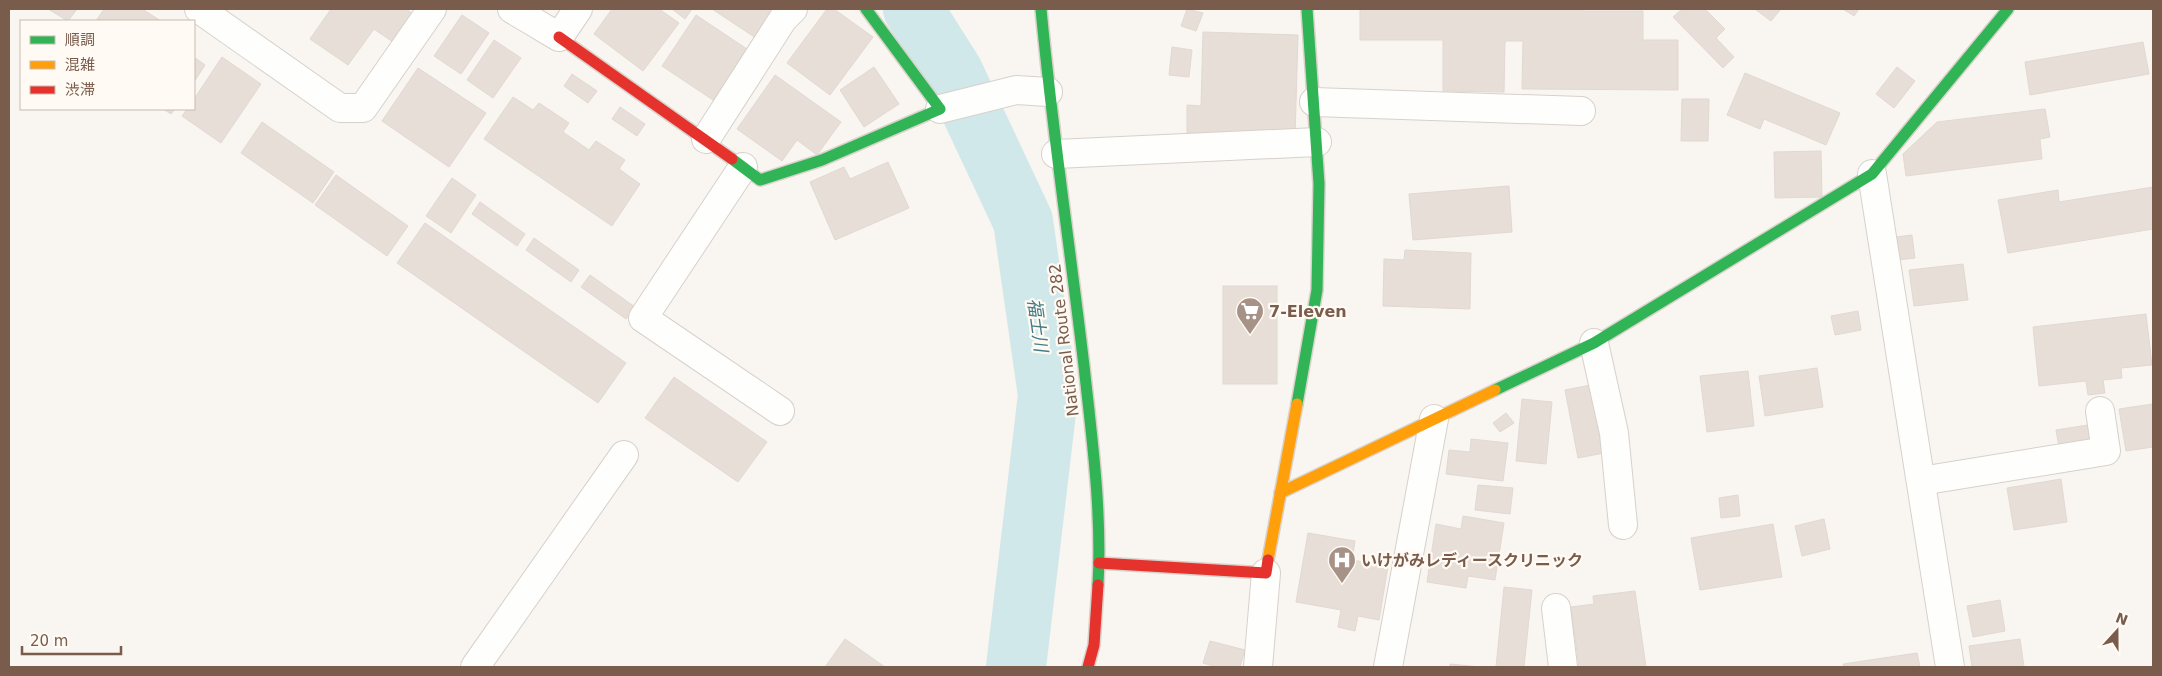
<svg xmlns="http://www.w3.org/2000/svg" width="2162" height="676" font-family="'DejaVu Sans','Noto Sans JP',sans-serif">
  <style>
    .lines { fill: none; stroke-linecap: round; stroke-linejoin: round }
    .river { stroke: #d0e8ea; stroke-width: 60 }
    .building { fill: #e6ded7; stroke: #e2d8d2 }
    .street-casing { stroke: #d7d1cb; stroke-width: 30 }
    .fast-casing { stroke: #d9d2cb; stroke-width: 14 }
    .slow-casing { stroke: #d9d2cb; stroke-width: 14 }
    .jam-casing { stroke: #d9d2cb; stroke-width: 14 }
    .street { stroke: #fefefd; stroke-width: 28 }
    .fast { stroke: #30b455; stroke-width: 11 }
    .slow { stroke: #ff9f0a; stroke-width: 11 }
    .jam { stroke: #e5322d; stroke-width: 11 }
    .labels { text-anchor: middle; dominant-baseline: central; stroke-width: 4.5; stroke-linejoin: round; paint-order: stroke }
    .poi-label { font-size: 16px; font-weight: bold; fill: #7a5c4d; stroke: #fffaf3; text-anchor: start }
    .street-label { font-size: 16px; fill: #7a5c4d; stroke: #fffaf3 }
    .water-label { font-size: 18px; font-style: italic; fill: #437c86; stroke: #fffaf3 }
  </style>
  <rect width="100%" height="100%" fill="#f9f5f0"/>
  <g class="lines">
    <polyline class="river" points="913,9 953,72 1023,221 1048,395 1016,667"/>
  </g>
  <g class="building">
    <polygon points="48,9 77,9 68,21"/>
    <polygon points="104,9 142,9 161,21 96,21"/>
    <polygon points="331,9 406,9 413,14 393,42 374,29 348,65 310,39"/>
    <polygon points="612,9 659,9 679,23 643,71 594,34"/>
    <polygon points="672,9 692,9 685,19"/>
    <polygon points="712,9 780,9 759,40"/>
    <polygon points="827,9 834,9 873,37 830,95 787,63"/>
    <polygon points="1187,9 1203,13 1196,31 1181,26"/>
    <polygon points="1360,9 1582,9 1582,11 1643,11 1643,40 1678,40 1678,90 1522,89 1523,41 1505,41 1504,92 1443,91 1443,40 1360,40"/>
    <polygon points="1682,9 1705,9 1725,29 1716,38 1734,57 1723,68 1673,17"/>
    <polygon points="1755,9 1781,9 1771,21"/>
    <polygon points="1843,9 1859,9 1854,16"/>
    <polygon points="462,15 489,33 461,74 434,56"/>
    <polygon points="696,15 750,51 716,102 662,66"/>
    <polygon points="1203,32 1298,35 1295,137 1187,133 1187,105 1201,106"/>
    <polygon points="494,40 521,58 493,98 467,80"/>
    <polygon points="2143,42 2149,74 2030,95 2025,62"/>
    <polygon points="1172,47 1192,50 1189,77 1169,75"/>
    <polygon points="194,57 205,65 194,82"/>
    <polygon points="222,57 261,84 221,143 182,116 187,109 194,109 194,99"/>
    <polygon points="874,67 899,104 864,127 840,90"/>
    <polygon points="1897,67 1915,81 1894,108 1876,94"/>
    <polygon points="418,68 486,113 449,167 382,121"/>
    <polygon points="1745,73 1840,113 1826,145 1764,119 1760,129 1727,115"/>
    <polygon points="572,74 597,91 588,103 564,86"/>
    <polygon points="775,75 841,122 817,155 797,140 782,161 737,129"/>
    <polygon points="513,97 533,110 539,103 569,123 563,132 589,150 596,141 625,160 619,169 640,184 612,226 484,139"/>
    <polygon points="1682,99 1709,99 1708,141 1681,141"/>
    <polygon points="620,107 645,124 637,136 612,119"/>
    <polygon points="163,109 175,109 171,114"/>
    <polygon points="2045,109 2050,137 2040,139 2042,159 1906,176 1903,154 1937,122"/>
    <polygon points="262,122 334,172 313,203 241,153"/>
    <polygon points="1821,151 1822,197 1775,198 1774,152"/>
    <polygon points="888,162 909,208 835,240 810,182 844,167 850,179"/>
    <polygon points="336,175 408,226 387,256 315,205"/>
    <polygon points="452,178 476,195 451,233 426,216"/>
    <polygon points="1509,186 1512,232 1413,240 1409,194"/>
    <polygon points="2153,187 2153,229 2008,253 1998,200 2058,190 2059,202"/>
    <polygon points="480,202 525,234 517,246 472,214"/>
    <polygon points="425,223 626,363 598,403 397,263"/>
    <polygon points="1912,235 1915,258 1898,260 1896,237"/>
    <polygon points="534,238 579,270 571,282 526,250"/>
    <polygon points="1405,250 1471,253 1470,309 1383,306 1384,259 1404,260"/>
    <polygon points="1963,264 1968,300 1914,306 1909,270"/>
    <polygon points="590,275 635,307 626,319 581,287"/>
    <rect x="1223" y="286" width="54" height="98"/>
    <polygon points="1858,311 1861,330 1835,335 1831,316"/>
    <polygon points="2146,314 2152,365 2121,368 2122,378 2103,380 2105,393 2088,395 2086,381 2039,386 2033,327"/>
    <polygon points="1817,368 1823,407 1765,416 1759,376"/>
    <polygon points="1748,371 1754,426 1707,432 1700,376"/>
    <polygon points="674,377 767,442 738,482 645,418"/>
    <polygon points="1591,385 1604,453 1578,458 1565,390"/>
    <polygon points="1522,399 1552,402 1546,464 1516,461"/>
    <polygon points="2153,404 2153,447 2126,451 2119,409"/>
    <polygon points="1506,413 1514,423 1500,432 1493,423"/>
    <polygon points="2088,425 2091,442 2059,447 2056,430"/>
    <polygon points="1471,439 1508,443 1503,481 1446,474 1449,450 1470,452"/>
    <polygon points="2061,479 2067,522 2014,530 2007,488"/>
    <polygon points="1478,485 1513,488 1510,514 1475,510"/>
    <polygon points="1738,495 1740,516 1721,518 1719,498"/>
    <polygon points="1463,516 1504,523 1495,580 1468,576 1466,588 1427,582 1436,524 1461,529"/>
    <polygon points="1824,519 1830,549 1802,556 1795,526"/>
    <polygon points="1773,524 1782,577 1700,590 1691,538"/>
    <polygon points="1308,533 1355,541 1352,560 1388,566 1379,620 1358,616 1355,631 1338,627 1341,610 1296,602"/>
    <polygon points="1504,587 1532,590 1524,667 1496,667"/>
    <polygon points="1635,591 1646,667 1579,667 1571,607 1594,604 1593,596"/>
    <polygon points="2000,600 2005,631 1973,637 1967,606"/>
    <polygon points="845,639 885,667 825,667"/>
    <polygon points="2020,639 2024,667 1972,667 1969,646"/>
    <polygon points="1210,641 1245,650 1240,667 1217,667 1203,663"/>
    <polygon points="1917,653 1920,667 1844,667 1843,664"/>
    <polygon points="1450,664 1480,667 1450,667"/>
  </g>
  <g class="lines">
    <g class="street-casing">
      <g id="street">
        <polyline points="199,9 340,108 363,108 432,9"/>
        <polyline points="512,9 559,37 578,9"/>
        <polyline points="1314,102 1581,111"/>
        <polyline points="940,109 1016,90 1048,92"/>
        <polyline points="706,139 783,19 793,9"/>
        <polyline points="1056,154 1317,142"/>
        <polyline points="743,167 643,318 780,411"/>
        <polyline points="1872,174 1950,667"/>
        <polyline points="1594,343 1614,433 1623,525"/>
        <polyline points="1921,481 2106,451 2100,411"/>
        <polyline points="1556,608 1563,667"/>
        <polyline points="475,667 624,455"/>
        <polyline points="1258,667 1266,573"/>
        <polyline points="1388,667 1434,419"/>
      </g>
    </g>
    <g class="fast-casing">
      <g id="fast">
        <path d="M1041 9C1052 129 1070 247 1084 366 1092 439 1102 511 1098 585"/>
        <polyline points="732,159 760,180 822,160 940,109 866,9"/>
        <polyline points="1495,390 1594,343 1872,174 2008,9"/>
        <polyline points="1297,404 1317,290 1319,184 1307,9"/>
      </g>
    </g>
    <g class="slow-casing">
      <g id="slow">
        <polyline points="1280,493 1495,390"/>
        <polyline points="1268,560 1297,404"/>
      </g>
    </g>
    <g class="jam-casing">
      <g id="jam">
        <polyline points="559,37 732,159"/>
        <polyline points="1099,563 1266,573 1268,560"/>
        <polyline points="1088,667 1094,645 1098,585"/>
      </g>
    </g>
    <use href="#street" class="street"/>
    <use href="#fast" class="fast"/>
    <use href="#slow" class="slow"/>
    <use href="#jam" class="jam"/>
  </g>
  <defs>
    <g id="supermarket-pin" transform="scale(1.4375)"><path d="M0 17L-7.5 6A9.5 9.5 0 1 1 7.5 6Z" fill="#a69286" stroke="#fffaf3"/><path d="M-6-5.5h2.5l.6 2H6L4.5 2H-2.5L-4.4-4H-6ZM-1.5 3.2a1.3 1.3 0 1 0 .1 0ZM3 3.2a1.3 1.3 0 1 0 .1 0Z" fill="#fff"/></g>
    <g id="hospital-pin" transform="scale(1.4375)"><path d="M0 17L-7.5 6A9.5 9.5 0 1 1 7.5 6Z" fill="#a69286" stroke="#fffaf3"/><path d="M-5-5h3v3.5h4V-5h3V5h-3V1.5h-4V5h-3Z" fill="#fff"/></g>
  </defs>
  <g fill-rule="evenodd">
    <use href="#supermarket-pin" x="1250" y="311"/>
    <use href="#hospital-pin" x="1342" y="560"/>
  </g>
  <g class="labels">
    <g class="poi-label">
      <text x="1269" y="311">7-Eleven</text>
      <text x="1361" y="560">いけがみレディースクリニック</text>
    </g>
    <g class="street-label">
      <text transform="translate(1064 340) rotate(-97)">National Route 282</text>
    </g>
    <g class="water-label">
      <text transform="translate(1038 325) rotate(82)">福士川</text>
    </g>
  </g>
  <rect width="2162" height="676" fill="none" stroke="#7a5c4d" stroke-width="20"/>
  <rect x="20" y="20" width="175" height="90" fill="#fffaf3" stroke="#cabbb1"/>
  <rect x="30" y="36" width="25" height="8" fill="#30b455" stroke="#cabbb1"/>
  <text x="65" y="45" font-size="15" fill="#7a5c4d">順調</text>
  <rect x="30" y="61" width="25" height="8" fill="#ff9f0a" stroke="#cabbb1"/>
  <text x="65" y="70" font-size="15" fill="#7a5c4d">混雑</text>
  <rect x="30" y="86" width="25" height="8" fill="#e5322d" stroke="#cabbb1"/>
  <text x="65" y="95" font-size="15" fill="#7a5c4d">渋滞</text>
  <g transform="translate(2117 631) rotate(21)" stroke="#fffaf3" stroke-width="4" paint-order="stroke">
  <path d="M0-4L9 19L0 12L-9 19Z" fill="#7a5c4d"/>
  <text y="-8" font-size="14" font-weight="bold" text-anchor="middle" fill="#7a5c4d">N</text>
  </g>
  <path d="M22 646v8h99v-8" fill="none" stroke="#7a5c4d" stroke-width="2.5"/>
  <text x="30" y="646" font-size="15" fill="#7a5c4d" stroke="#fffaf3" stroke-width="4" paint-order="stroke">20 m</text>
</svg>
